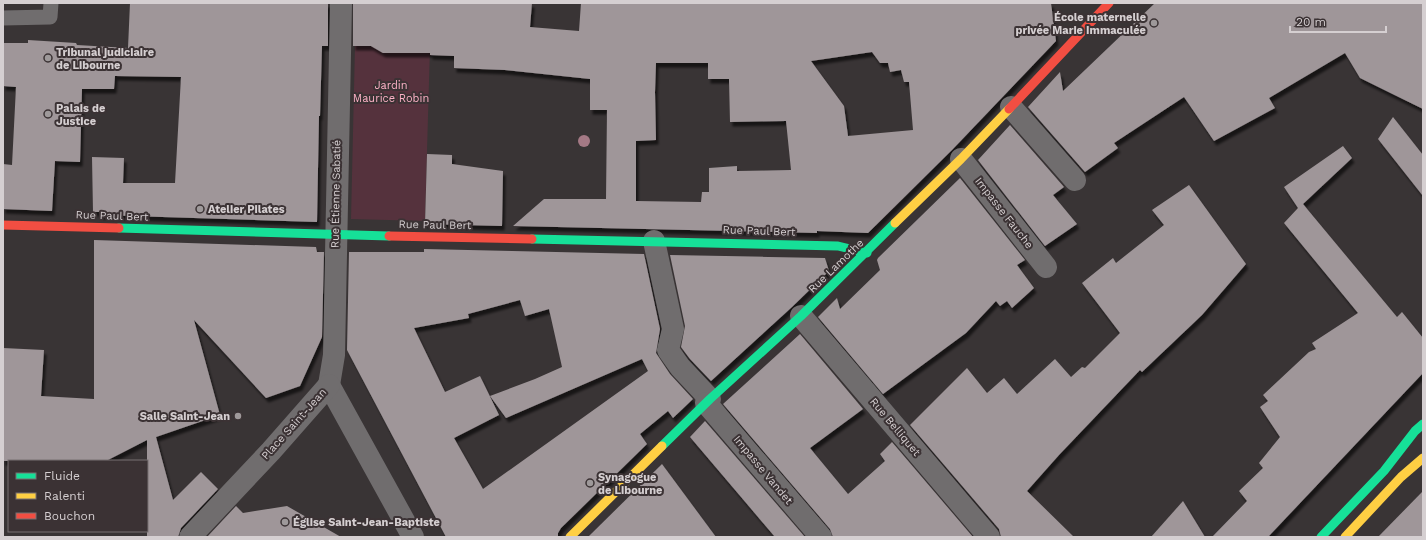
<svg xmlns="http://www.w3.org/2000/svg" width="1426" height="540" font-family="'Work Sans',sans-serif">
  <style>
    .green { fill: #55323d }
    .building { fill: #9f9699; fill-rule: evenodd; filter: url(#shadow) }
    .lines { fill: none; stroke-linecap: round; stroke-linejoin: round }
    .lane { stroke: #706d6e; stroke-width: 15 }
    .street { stroke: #706d6e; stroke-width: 22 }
    .fast { stroke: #16e098; stroke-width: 9 }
    .slow { stroke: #ffcf43; stroke-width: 9 }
    .jam { stroke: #f24e42; stroke-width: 9 }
    .tree { fill: #a47985 }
    .poi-dot { fill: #9e999a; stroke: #3b3234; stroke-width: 1.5 }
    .labels { text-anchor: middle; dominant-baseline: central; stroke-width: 4; stroke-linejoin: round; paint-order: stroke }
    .poi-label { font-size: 11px; font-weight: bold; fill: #d5cfd1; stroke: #3b3234; text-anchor: start }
    .park-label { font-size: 11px; fill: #fcb1c6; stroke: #3b3234 }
    .street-label { font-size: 11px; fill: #d5cfd1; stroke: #3b3234 }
  </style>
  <defs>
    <filter id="shadow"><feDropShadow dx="2.5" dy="4.5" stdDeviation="1" flood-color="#0009"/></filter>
  </defs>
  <rect width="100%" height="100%" fill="#393435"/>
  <polygon class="green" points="355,46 430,47 425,221 351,219"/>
  <g class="building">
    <polygon points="130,3 328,3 328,46 322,46 320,116 319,116 317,222 99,215 100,212 93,212 92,157 124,158 123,183 175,183 181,77 115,76 114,89 82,89 80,162 55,161 52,211 3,209 3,164 12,165 16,87 3,86 3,43 28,43 28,40 76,43 77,45 128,48"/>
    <path d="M353 3H532L530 27 579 31 581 3H1051L1056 41 952 150 868 233 817 231V233L513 226 544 199H606L607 110H590V79L505 70 454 68V56L430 55V53H383L371 46H353ZM872 52 880 63H888L890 72 901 70 904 82H909L913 130 848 136 844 106 811 61ZM656 63H708V79H729L730 122 786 121 791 170 737 171V166L709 168V192H702L701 202 636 201V141L656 140 655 92Z"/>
    <polygon points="1155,3 1423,3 1423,109 1360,78 1345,53 1269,98 1275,108 1214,141 1184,97 1114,143 1118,148 1085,172 1028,107 1060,72 1063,91"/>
    <polygon points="1393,117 1423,155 1423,196 1378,139"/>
    <polygon points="1010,125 1064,187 1053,195 1077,224 1045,246 978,160"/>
    <polygon points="1343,146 1352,158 1303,204 1397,317 1402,312 1423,338 1423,373 1268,537 1212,537 1247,501 1239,491 1263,468 1259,463 1280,437 1260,407 1268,401 1263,395 1309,352 1316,349 1312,343 1358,313 1284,223 1298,208 1284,187"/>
    <polygon points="427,154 452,155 452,164 503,171 502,226 425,224"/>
    <polygon points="960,178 1025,260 1017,265 1034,288 1012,308 1007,301 1000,306 996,301 966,333 883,394 818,317 837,298 840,309 880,270 877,260 878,258"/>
    <polygon points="1189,185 1246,264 1202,315 1142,372 1140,370 1059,455 1027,491 1074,537 1001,537 999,529 910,425 967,368 987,393 1004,378 1017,394 1055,359 1071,377 1082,367 1085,368 1120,333 1082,283 1113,258 1116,263 1164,225 1152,210"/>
    <polygon points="94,240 316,247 317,252 324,252 322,337 300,386 266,398 194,320 220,415 156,437 173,500 201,472 218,489 181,528 178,537 147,537 147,440 106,461 3,461 3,348 44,350 41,396 94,399"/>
    <path d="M424 249 644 254 660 329 656 353 670 374 693 399 673 418 668 411 640 434 647 444 561 528 558 533V537H446L347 350 349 252H424ZM520 300 525 316 549 309 562 367 535 379 490 396 506 418 642 359 648 371 483 489 454 438 499 415 480 376 445 392 414 328 469 318 468 314Z"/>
    <polygon points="670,255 825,258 829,271 792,307 711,381 690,359 681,347 685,326"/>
    <polygon points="800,334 863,409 810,448 848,494 885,461 880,454 892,442 973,537 833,537 830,529 723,404"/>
    <polygon points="705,421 805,537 775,537 690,437"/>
    <polygon points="662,464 716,537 588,537"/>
    <polygon points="1423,491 1423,537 1378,537"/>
    <polygon points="1183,501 1205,537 1151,537"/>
    <polygon points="236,506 243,513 287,506 341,537 207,537"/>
  </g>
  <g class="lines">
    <polyline class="lane" points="3,18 50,17 51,3"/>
    <g class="street">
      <polyline points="1011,107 1075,180"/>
      <polyline points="961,159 1046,267"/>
      <polyline points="654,241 673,329 668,350 680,367 710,399"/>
      <polyline points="801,316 989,537"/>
      <polyline points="329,385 334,355 341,3"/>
      <polyline points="329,385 413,537"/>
      <polyline points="706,403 821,537"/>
      <polyline points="190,537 271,451 329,385"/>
    </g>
    <g class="fast">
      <polyline points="119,228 389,236"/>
      <polyline points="532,239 838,246 867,253"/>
      <polyline points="662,446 710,399 801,316 895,223"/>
      <polyline points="1321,537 1384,471 1415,431 1423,424"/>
    </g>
    <g class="slow">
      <polyline points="895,223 961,159 1009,109"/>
      <polyline points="570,537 662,446"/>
      <polyline points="1345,537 1401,477 1423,458"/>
    </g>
    <g class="jam">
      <polyline points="1009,109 1109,3"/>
      <polyline points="3,225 119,228"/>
      <polyline points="389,236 532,239"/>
    </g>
  </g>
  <circle class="tree" cx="584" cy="141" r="6"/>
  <g class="poi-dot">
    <circle cx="1154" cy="23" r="4"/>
    <circle cx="48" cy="58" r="4"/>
    <circle cx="48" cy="114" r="4"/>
    <circle cx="200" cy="209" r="4"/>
    <circle cx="238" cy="416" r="4"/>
    <circle cx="590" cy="483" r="4"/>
    <circle cx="285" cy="522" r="4"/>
  </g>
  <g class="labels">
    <g class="poi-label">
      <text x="1146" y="17" text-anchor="end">École maternelle<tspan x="1146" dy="13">privée Marie Immaculée</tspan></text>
      <text x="56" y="52">Tribunal judiciaire<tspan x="56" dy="13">de Libourne</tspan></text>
      <text x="56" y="108">Palais de<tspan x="56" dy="13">Justice</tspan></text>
      <text x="208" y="209">Atelier Pilates</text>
      <text x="230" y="416" text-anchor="end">Salle Saint-Jean</text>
      <text x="598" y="477">Synagogue<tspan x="598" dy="13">de Libourne</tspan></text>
      <text x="293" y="522">Église Saint-Jean-Baptiste</text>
    </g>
    <g class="park-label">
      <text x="391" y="85">Jardin<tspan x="391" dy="13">Maurice Robin</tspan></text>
    </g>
    <g class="street-label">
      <text transform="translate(336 194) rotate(-89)">Rue Étienne Sabatié</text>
      <text transform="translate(1004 213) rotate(52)">Impasse Fauche</text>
      <text transform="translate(112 216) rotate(2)">Rue Paul Bert</text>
      <text transform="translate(435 225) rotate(1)">Rue Paul Bert</text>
      <text transform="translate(759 231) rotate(2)">Rue Paul Bert</text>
      <text transform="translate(836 266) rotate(-44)">Rue Lamothe</text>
      <text transform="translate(294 424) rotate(-48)">Place Saint-Jean</text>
      <text transform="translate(895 427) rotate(50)">Rue Belliquet</text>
      <text transform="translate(763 470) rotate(50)">Impasse Vandet</text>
    </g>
  </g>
  <rect width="1426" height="540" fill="none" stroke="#d5cfd1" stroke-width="8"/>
  <rect x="8" y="460" width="140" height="72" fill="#3b3234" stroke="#797173"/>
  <rect x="16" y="473" width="20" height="6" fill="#16e098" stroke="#797173"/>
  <text x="44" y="480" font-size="12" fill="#d5cfd1">Fluide</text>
  <rect x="16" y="493" width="20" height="6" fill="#ffcf43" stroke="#797173"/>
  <text x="44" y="500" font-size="12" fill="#d5cfd1">Ralenti</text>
  <rect x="16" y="513" width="20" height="6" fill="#f24e42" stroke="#797173"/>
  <text x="44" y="520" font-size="12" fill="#d5cfd1">Bouchon</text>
  <path d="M1290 26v6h96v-6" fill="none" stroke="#d5cfd1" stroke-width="2"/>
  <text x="1296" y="26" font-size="12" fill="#d5cfd1" stroke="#3b3234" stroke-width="3" paint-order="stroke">20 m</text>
</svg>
